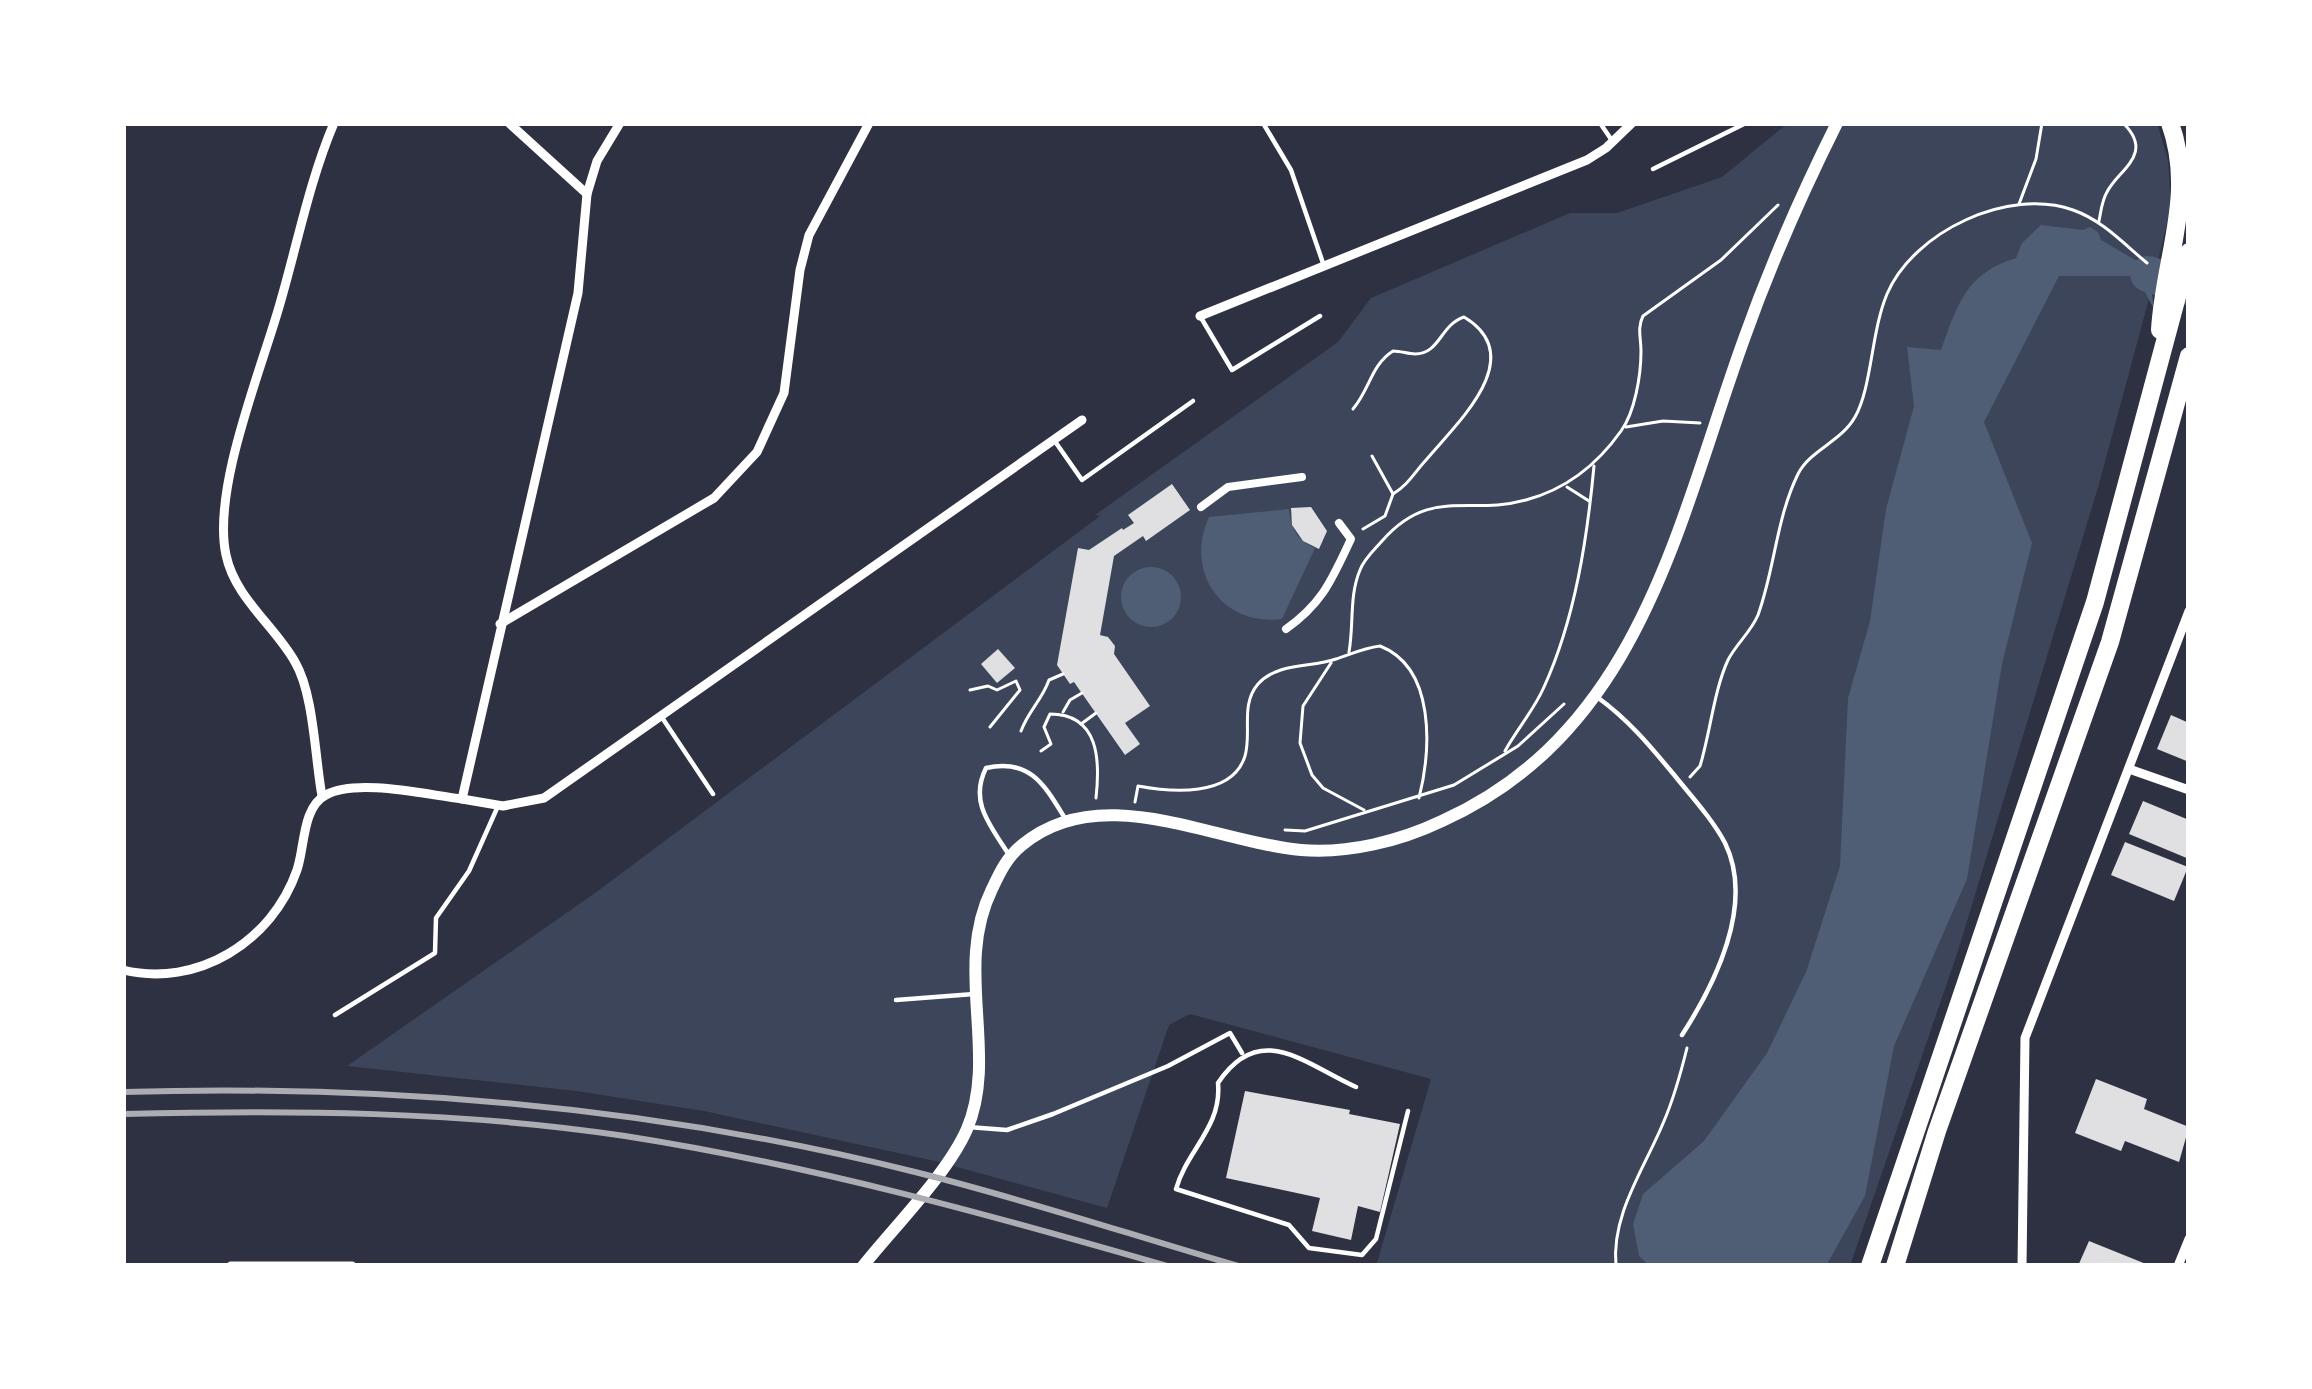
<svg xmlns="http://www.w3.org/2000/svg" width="2312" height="1389" font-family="'Public Sans',sans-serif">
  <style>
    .green { fill: #3c4559 }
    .water { fill: #4f5d75 }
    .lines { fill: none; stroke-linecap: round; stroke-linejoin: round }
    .river { stroke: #4f5d75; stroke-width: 36 }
    .building { fill: #e0e0e3 }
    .path { stroke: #fff; stroke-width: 3 }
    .service { stroke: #fff; stroke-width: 4.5 }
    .pedestrian { stroke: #fff; stroke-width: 8 }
    .minor { stroke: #fff; stroke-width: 9 }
    .tertiary { stroke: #fff; stroke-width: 12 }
    .motorway { stroke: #fff; stroke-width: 18 }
    .rail { stroke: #abadb3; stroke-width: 6 }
  </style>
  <rect width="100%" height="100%" fill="#2d3142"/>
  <polygon class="green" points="1788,123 2157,123 2168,160 2171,206 2150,295 2099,484 1958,951 1850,1266 1376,1266 1431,1079 1190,1014 1169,1025 1107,1208 935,1161 704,1111 576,1091 347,1066 595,893 1100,516 1095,515 1338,342 1371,298 1570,213 1617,213 1722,177"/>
  <g class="water">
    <path d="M2041 225 2083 230 2090 227 2098 232 2101 240 2149 268 2154 309 2136 276H2059L1984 422 2032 543 2002 664 1967 879 1894 1046 1865 1196 1826 1266H1650L1639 1256 1633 1224 1643 1194 1704 1141 1767 1053 1806 972 1840 866 1848 698 1870 621 1886 509 1914 406 1907 347 1941 350C1957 305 1966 273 2016 258L2022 243Z"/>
    <path d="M1289 509C1291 529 1297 540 1315 548L1282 619C1222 627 1184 572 1209 517Z"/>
    <circle cx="1151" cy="597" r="30"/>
  </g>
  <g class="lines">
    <polyline class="river" points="2148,274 2189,287"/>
  </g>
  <g class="building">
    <polygon points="1172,484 1190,510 1146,541 1143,536 1114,556 1100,635 1108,637 1115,646 1114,654 1150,706 1125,723 1140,744 1125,755 1074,682 1070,684 1057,665 1078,548 1089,550 1122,528 1123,530 1134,523 1128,515"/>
    <polygon points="1311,507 1327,531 1319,549 1303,541 1292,525 1291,508"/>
    <polygon points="998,649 1015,668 997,683 981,664"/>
    <polygon points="2171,715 2189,723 2189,762 2157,749"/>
    <polygon points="2143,801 2189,820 2189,859 2129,834"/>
    <polygon points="2125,842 2188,867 2174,901 2111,875"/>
    <polygon points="2096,1079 2147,1099 2144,1109 2189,1127 2179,1162 2125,1141 2121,1151 2075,1133"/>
    <polygon points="1245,1091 1350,1110 1349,1114 1400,1124 1380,1212 1358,1206 1351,1240 1312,1231 1320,1198 1226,1178"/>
    <polygon points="2089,1241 2151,1266 2078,1266"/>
  </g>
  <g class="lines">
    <g class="path">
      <polyline points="2019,204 2036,159 2042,123"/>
      <path d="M2099 221C2101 211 2102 200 2107 192 2119 169 2155 154 2123 123"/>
      <path d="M1353 409C1370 389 1371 365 1393 351 1401 351 1408 354 1415 354 1440 354 1440 325 1464 317 1531 357 1455 425 1426 460 1414 473 1408 485 1393 494"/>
      <polyline points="1626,427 1663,421 1700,423"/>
      <polyline points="1567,487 1589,501"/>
      <polyline points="1363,529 1385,516 1393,494 1372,456"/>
      <path d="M1349 652C1354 624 1349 596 1360 570 1364 559 1374 550 1382 541 1430 486 1469 516 1526 500 1567 489 1597 465 1621 431 1635 412 1641 375 1641 351 1641 338 1637 328 1643 316L1721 260 1778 205"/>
      <polyline points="1331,663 1303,706 1300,743 1312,775 1323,788 1364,810"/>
      <polyline points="970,690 988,686 997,690 1016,681 1020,690 990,727"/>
      <polyline points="1063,712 1070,700 1082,693"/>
      <polyline points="1081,724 1096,713"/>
      <path d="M1021 731C1029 710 1042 700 1049 680L1063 674"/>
      <path d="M1041 751 1051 744 1044 727 1050 714C1100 714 1100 762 1096 798"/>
      <path d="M1505 751C1517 729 1534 710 1544 687 1575 619 1587 540 1594 466"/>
      <path d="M1690 777 1700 766C1710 734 1714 690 1728 660 1736 644 1751 632 1758 615 1775 568 1776 519 1798 474 1810 450 1841 442 1855 417 1872 387 1871 332 1887 294 1914 231 2009 187 2073 210 2102 220 2124 244 2147 263"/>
      <path d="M1135 802 1138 786C1170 792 1232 798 1245 756 1252 732 1240 705 1258 684 1278 662 1311 668 1336 659 1351 654 1364 648 1380 646 1436 668 1431 750 1419 798"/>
      <polyline points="1285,830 1305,831 1454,785 1518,746 1564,704"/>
      <path d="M1616 1266C1611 1214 1645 1168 1664 1121 1674 1098 1681 1072 1687 1048"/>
    </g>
    <g class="service">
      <polyline points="1263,123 1291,170 1324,266"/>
      <polyline points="1600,123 1613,142"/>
      <polyline points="1653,169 1746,123"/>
      <polyline points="1200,316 1232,370 1320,316"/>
      <polyline points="1054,440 1082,480 1193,401"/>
      <path d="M1597 697C1629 720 1651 747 1675 776 1692 797 1713 820 1725 843 1755 904 1715 984 1682 1035"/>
      <polyline points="661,716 713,794"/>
      <path d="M1009 855C990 825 969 802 986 768 1031 758 1045 786 1066 820"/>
      <polyline points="896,1000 974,994"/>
      <polyline points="335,1015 435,953 436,918 469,871 498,806"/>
      <path d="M1356 1087C1305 1064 1260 1020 1218 1083 1222 1127 1187 1150 1176 1189L1289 1225 1309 1248 1362 1255 1376 1239 1408 1111"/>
      <polyline points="968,1127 1007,1130 1053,1114 1168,1066 1230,1033 1242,1053"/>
    </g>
    <g class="pedestrian">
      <polyline points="1201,507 1228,487 1302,477"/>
      <path d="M1286 629C1323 603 1332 579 1351 539L1339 523"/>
    </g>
    <g class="minor">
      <polyline points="509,123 587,194"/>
      <polyline points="1200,316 1587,160 1606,148 1632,123"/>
      <polyline points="500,624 714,498 757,452 784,393 800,270 809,235 869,123"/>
      <polyline points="2129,769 2189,790"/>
      <path d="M322 796C315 759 314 694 295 662 275 626 235 598 226 555 212 490 260 373 279 307 297 246 309 182 334 123"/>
      <polyline points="462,799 503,806 544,798 1082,420"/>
      <path d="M123 970C197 988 272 942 297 870 305 847 302 807 326 795 357 778 427 795 462 799L578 293 587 194 597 161 620 123"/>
      <polyline points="231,1266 352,1266"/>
      <polyline points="2022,1266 2025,1038 2189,611"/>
      <polyline points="2178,1266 2189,1239"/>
    </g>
    <path class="tertiary" d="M863 1266C894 1227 948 1173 967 1129 999 1054 953 968 992 889 1000 872 1007 857 1022 845 1101 779 1213 842 1301 850 1348 854 1400 841 1442 821 1641 731 1677 524 1744 339 1770 266 1802 193 1837 123"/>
    <g class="motorway">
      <path d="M2160 330C2164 258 2196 195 2170 123"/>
      <polyline points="1870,1266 2095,602 2189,252"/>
      <polyline points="1895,1266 1937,1131 2110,642 2189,356"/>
    </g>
    <g class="rail">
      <path d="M123 1092C390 1084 656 1107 915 1172 1024 1199 1131 1235 1238 1266"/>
      <path d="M123 1114C290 1110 459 1111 625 1136 810 1165 987 1214 1167 1266"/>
    </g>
  </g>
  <rect width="2312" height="1389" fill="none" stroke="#ffffff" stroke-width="252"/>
</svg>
